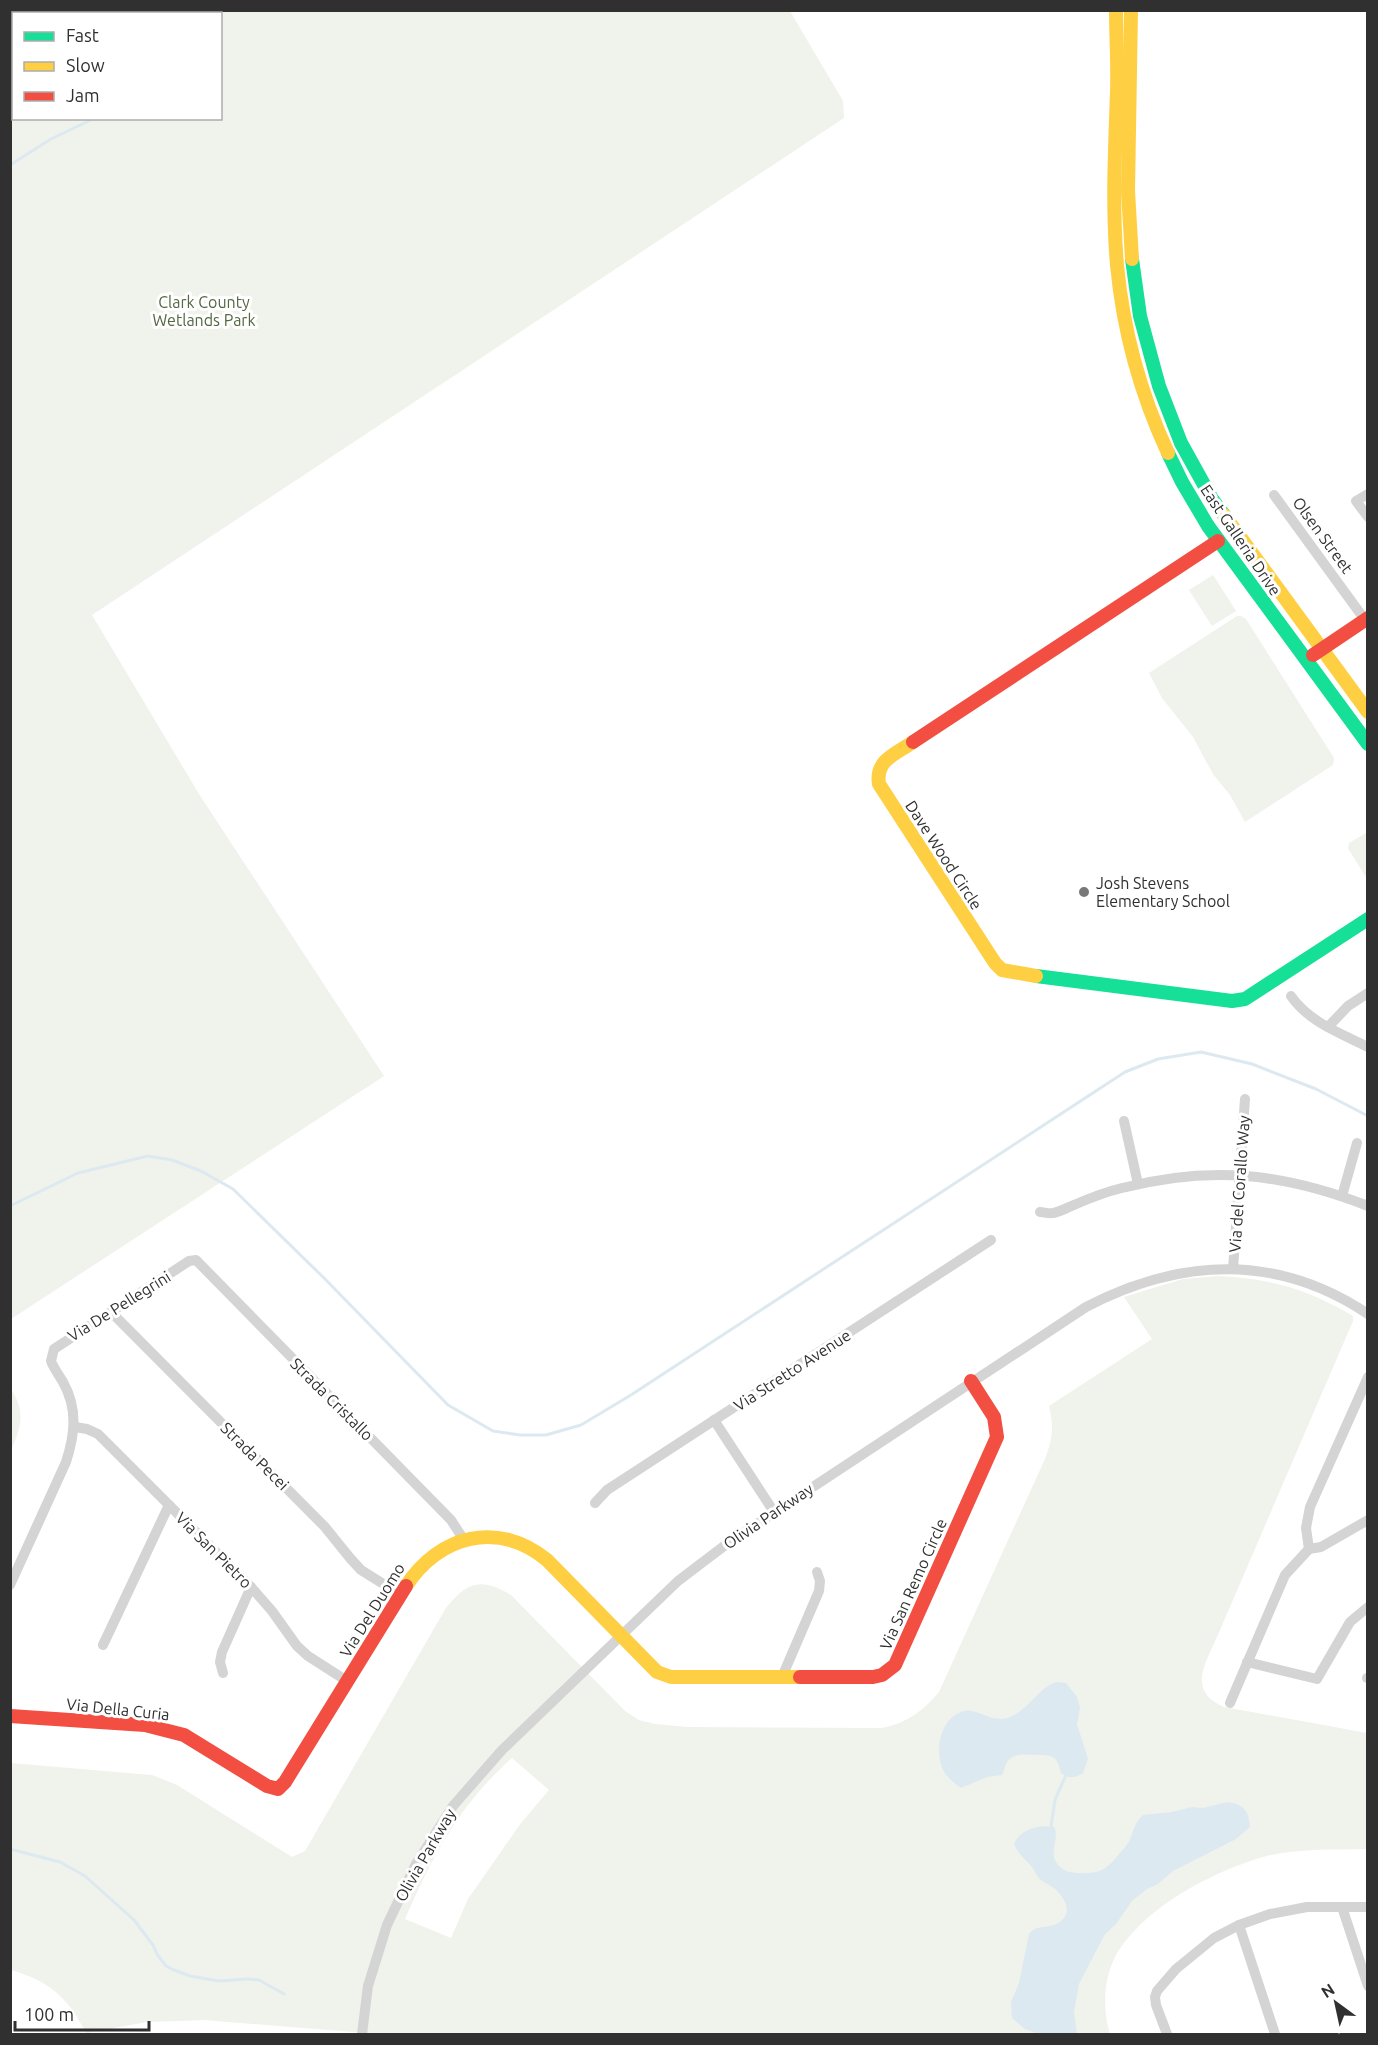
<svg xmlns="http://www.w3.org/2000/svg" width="1378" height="2045" font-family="Ubuntu,sans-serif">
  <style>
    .green { fill: #f0f2ec; fill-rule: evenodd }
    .water { fill: #dde9f0 }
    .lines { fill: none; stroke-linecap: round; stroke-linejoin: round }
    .stream { stroke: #dde9f0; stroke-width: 3 }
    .street { stroke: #d4d4d4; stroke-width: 10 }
    .fast { stroke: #16e098; stroke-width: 14 }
    .slow { stroke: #ffcf43; stroke-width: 14 }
    .jam { stroke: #f24e42; stroke-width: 14 }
    .poi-dot { fill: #787878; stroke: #fff; stroke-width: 2 }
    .labels { text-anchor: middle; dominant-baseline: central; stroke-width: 6; stroke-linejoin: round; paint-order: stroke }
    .park-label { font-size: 16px; fill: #536841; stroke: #fff }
    .street-label { font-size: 16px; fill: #303030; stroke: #fff }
    .poi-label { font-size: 16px; fill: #303030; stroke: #fff; text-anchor: start }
  </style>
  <rect width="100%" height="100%" fill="#fff"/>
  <g class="green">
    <path d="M11 10 790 11 843 101 844 118 92 615 199 794 384 1076 11 1319ZM14 14H220V118H14Z"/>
    <polygon points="1213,575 1236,611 1212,626 1189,590"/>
    <polygon points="1237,616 1241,616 1246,619 1334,758 1333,765 1245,822 1230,795 1213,774 1193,737 1162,698 1149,673"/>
    <polygon points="1367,826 1367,879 1348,848 1349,843 1366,833"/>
    <path d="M1219 1276C1272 1279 1307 1289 1353 1316V1321L1217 1637C1205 1664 1187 1691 1224 1707L1367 1733V1849C1332 1850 1297 1848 1263 1857 1212 1872 1149 1905 1119 1950 1103 1975 1102 2008 1110 2034H378L204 2020 147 2022 86 2033C68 1997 49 1981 11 1970L10 1763 152 1775 177 1785 292 1857 305 1851 446 1608C467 1582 481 1577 511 1595L625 1711 639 1720 655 1724 688 1727 882 1728C907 1723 923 1711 939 1692L1045 1459C1053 1437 1054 1428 1049 1406L1152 1339 1124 1297 1183 1279ZM512 1758 549 1790 521 1823 468 1899 451 1938 405 1919C425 1873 448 1826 483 1787 492 1777 502 1767 512 1758Z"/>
    <path d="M11 1389C26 1412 21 1427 11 1450Z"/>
  </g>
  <g class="water">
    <path d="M1057 1682 1066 1683 1077 1697 1080 1708 1077 1724 1088 1759 1083 1773C1076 1778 1068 1779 1061 1773 1057 1754 1051 1755 1034 1755 1025 1755 1018 1753 1011 1758 1005 1762 1005 1769 1002 1775L987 1777 961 1788C955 1784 948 1778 944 1772 934 1754 939 1720 961 1712 977 1706 991 1725 1010 1717 1030 1709 1039 1686 1057 1682Z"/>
    <path d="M1227 1802C1243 1804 1249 1810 1250 1827L1236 1839 1173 1871 1158 1884 1147 1889 1132 1901 1116 1924 1105 1934 1079 1984 1074 2012 1077 2034H1039L1025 2029 1012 2018 1011 2002 1019 1983 1029 1934C1037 1923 1053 1930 1062 1920 1074 1909 1061 1893 1051 1886 1046 1883 1042 1882 1039 1878 1036 1875 1035 1870 1031 1866 1025 1859 1018 1853 1014 1844 1020 1829 1039 1824 1054 1827 1060 1838 1049 1850 1056 1862 1061 1871 1071 1873 1080 1873 1101 1874 1107 1869 1119 1854 1123 1849 1128 1845 1130 1839 1134 1830 1135 1822 1143 1815L1172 1812 1192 1807 1203 1808Z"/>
  </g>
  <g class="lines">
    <g class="stream">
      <polyline points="25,10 32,14"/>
      <polyline points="190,14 195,10"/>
      <polyline points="10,165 51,139 95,118"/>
      <polyline points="10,1206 78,1173 148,1156 172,1160 201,1171 233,1189 325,1279 448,1405 493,1431 520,1435 546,1435 581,1425 631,1395 1125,1072 1158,1059 1201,1052 1252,1064 1316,1089 1368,1116"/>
      <polyline points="1051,1826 1055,1800 1065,1777"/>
      <polyline points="10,1849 60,1862 85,1876 134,1920 153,1945 157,1954 166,1966 174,1970 190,1976 219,1981 247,1979 259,1980 284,1994"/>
    </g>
    <g class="street">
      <polyline points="1368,494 1356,501 1368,517"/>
      <polyline points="1274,495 1365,620"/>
      <path d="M1291 996C1309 1022 1340 1033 1368 1047"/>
      <polyline points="1328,1027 1348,1006 1368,993"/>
      <polyline points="1124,1121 1138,1184"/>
      <polyline points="1342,1196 1357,1143"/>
      <path d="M1040 1212C1044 1212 1049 1214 1053 1213 1060 1212 1068 1207 1074 1205 1090 1198 1105 1192 1122 1188 1211 1165 1283 1173 1368 1206"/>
      <polyline points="1233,1269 1245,1099"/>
      <polyline points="112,1313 325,1527 350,1558 361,1570 401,1595"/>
      <polyline points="714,1420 774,1512"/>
      <polyline points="75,1427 87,1429 98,1434 251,1587 272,1611 297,1646 308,1656 347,1681"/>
      <polyline points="595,1503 607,1490 991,1240"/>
      <polyline points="1309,1549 1306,1528 1310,1507 1368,1377"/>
      <polyline points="1309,1549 1321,1547 1368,1520"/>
      <path d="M10 1585 66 1462C75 1434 78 1409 63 1382 59 1375 54 1369 51 1361L54 1349 189 1261 196 1260 451 1520 464 1540"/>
      <polyline points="103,1645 169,1505"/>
      <polyline points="1247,1662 1317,1679 1350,1622 1368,1607"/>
      <polyline points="223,1673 220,1662 222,1652 251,1587"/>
      <polyline points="782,1677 819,1591 820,1581 817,1572"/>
      <polyline points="1367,1678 1368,1678"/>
      <polyline points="1230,1703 1285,1575 1309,1549"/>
      <polyline points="1342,1907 1368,1986"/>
      <polyline points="1239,1925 1275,2034"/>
      <path d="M362 2034 368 1986 387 1925 416 1864 453 1806 502 1750 678 1581 728 1543 1086 1307C1180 1258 1277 1253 1368 1314"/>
      <polyline points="1167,2034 1156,2005 1155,1997 1157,1991 1176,1969 1214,1938 1239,1925 1270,1914 1307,1907 1368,1907"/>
    </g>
    <g class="fast">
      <polyline points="1132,259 1140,316 1159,386 1181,443 1212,499 1224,515"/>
      <polyline points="1168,453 1182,482 1208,526 1368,744"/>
      <polyline points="1036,976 1232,1001 1245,999 1368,919"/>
    </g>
    <g class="slow">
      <path d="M1116 10C1116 37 1118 65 1117 92 1115 149 1112 207 1117 265 1123 329 1141 395 1168 453"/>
      <polyline points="1131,10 1128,191 1132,259"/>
      <polyline points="1224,515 1368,712"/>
      <path d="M913 742C896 754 875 760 879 784L995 963 1002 970 1036 976"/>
      <path d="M406 1586C439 1535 498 1520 547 1560L657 1672 671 1677H800"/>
    </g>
    <g class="jam">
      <polyline points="1313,655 1368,618"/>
      <polyline points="913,742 1218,541"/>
      <polyline points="800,1677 873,1677 882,1675 895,1665 997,1437 994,1417 971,1381"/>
      <polyline points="10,1716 145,1725 184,1735 267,1786 278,1789 285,1782 406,1586"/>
    </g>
  </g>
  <circle class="poi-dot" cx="1084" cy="892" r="6"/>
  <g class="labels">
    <g class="park-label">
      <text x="204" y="302">Clark County<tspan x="204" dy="18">Wetlands Park</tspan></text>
    </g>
    <g class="street-label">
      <text transform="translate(1323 535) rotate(54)">Olsen Street</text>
      <text transform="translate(1241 540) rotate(56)">East Galleria Drive</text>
      <text transform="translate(944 855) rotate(57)">Dave Wood Circle</text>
      <text transform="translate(1239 1184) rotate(-86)">Via del Corallo Way</text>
      <text transform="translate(119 1306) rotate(-32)">Via De Pellegrini</text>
      <text transform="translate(792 1370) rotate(-33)">Via Stretto Avenue</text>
      <text transform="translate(332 1399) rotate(45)">Strada Cristallo</text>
      <text transform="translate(255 1456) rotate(45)">Strada Pecei</text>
      <text transform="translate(768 1516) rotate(-34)">Olivia Parkway</text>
      <text transform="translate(214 1550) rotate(45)">Via San Pietro</text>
      <text transform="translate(913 1584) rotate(-66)">Via San Remo Circle</text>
      <text transform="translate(372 1610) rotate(-58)">Via Del Duomo</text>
      <text transform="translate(118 1709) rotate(6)">Via Della Curia</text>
      <text transform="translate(425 1855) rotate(-60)">Olivia Parkway</text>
    </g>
    <g class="poi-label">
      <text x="1096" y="883">Josh Stevens<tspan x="1096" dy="18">Elementary School</tspan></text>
    </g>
  </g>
  <rect width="1378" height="2045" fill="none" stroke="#303030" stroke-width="24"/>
  <rect x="12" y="12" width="210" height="108" fill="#ffffff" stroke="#acacac" stroke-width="1.5"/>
  <rect x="24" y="32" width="30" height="9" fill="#16e098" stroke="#acacac" stroke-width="1.5"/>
  <text x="66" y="42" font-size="18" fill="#303030">Fast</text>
  <rect x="24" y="62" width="30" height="9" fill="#ffcf43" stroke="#acacac" stroke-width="1.5"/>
  <text x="66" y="72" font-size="18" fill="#303030">Slow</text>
  <rect x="24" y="92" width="30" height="9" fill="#f24e42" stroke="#acacac" stroke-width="1.5"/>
  <text x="66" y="102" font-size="18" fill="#303030">Jam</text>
  <g transform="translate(1336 2003) rotate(327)" stroke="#ffffff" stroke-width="4.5" paint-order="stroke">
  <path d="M0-4.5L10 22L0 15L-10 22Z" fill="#303030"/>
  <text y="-9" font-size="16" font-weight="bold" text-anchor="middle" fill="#303030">N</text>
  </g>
  <path d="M15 2021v9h134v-9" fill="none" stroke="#303030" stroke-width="3"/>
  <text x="24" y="2021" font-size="18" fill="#303030" stroke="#ffffff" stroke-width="4.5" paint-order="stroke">100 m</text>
</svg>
